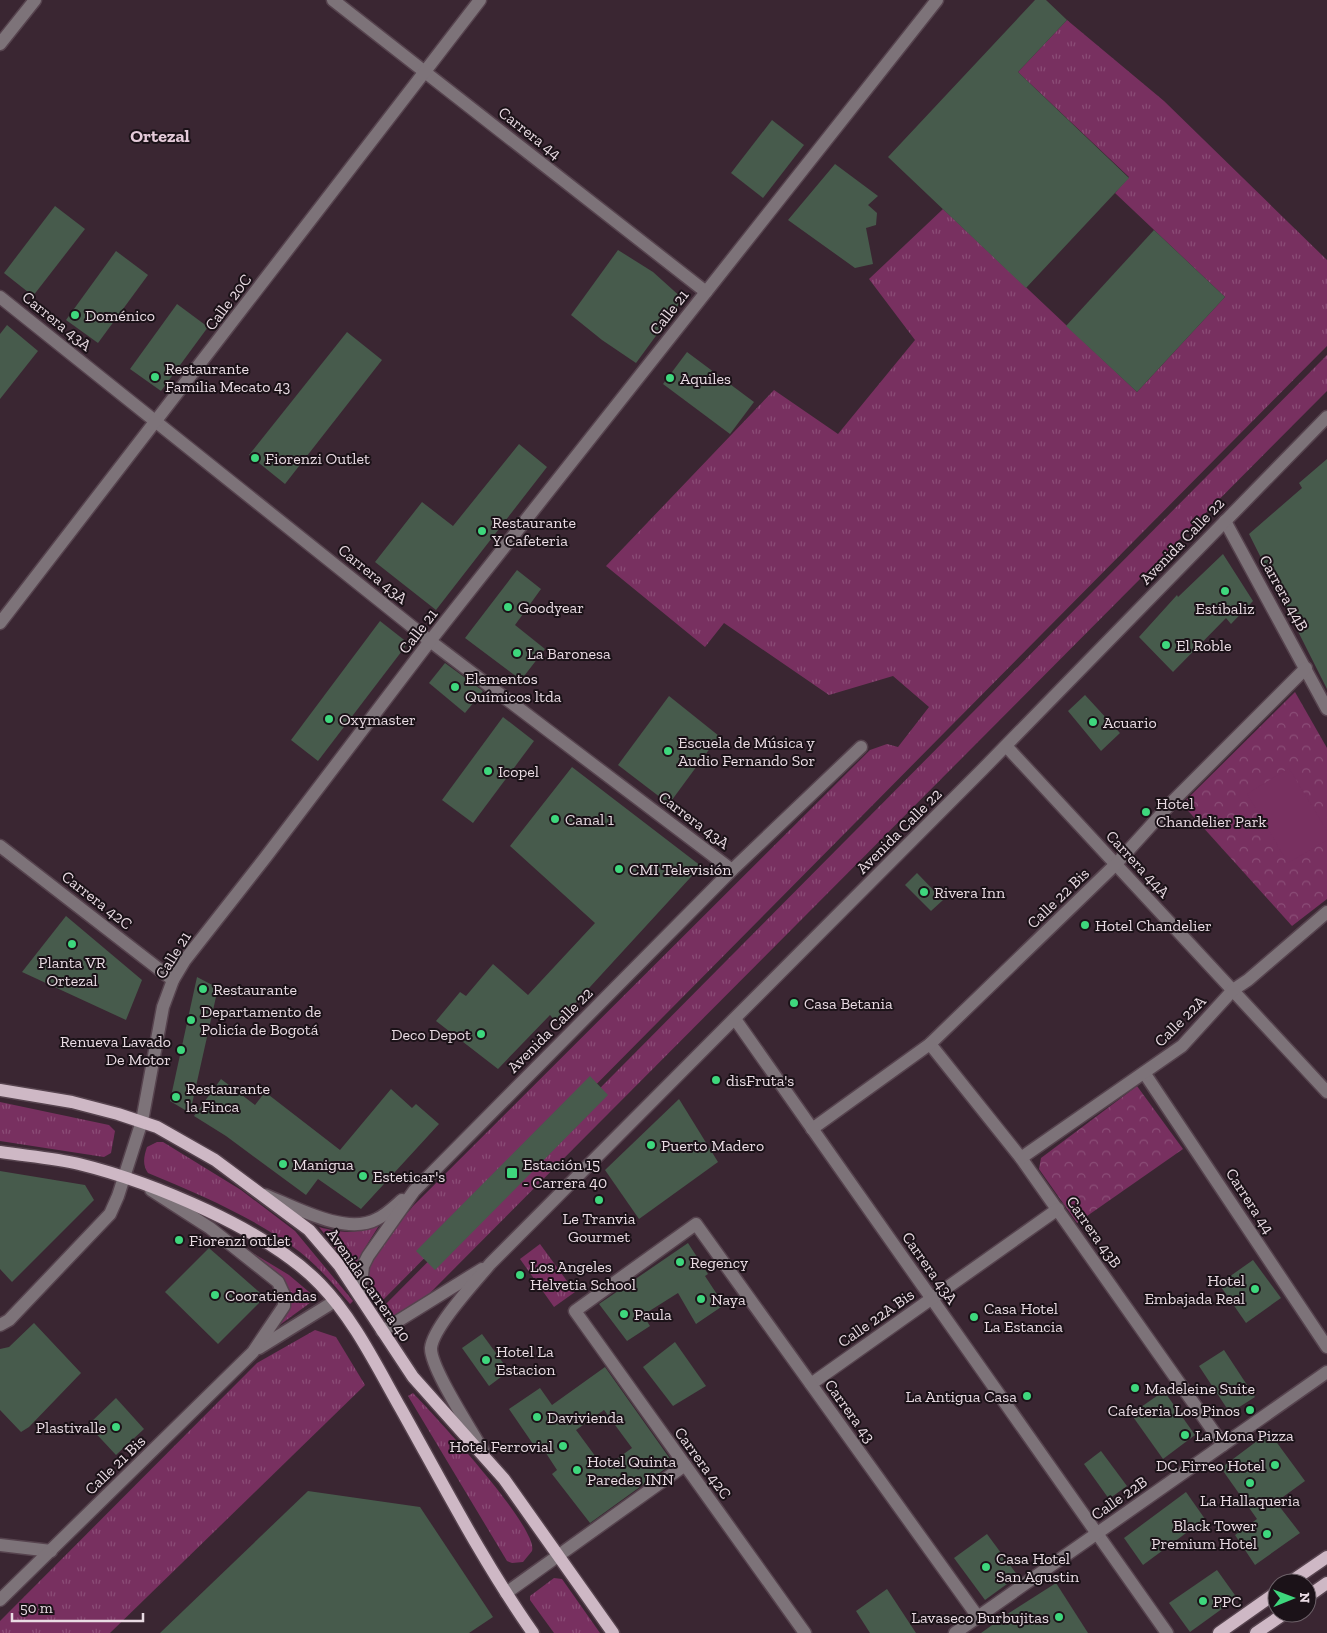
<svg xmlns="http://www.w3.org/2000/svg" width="1327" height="1633" font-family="'Zilla Slab',serif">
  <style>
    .grass { fill: url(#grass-tufts) }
    .forest { fill: url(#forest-crowns) }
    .garden { fill: #783060 }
    .building { fill: #475b4c; fill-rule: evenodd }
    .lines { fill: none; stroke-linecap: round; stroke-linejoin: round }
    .minor-casing { stroke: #56434e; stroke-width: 15 }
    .major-casing { stroke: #56434e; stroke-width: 15 }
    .minor { stroke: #7d7379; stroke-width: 12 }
    .major { stroke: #ceb8c5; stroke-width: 12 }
    .poi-dot { fill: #3ed77d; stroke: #1b1218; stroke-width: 2 }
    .labels { text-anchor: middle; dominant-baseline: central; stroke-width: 4; stroke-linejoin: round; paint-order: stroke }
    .street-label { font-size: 16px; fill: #e9dbe3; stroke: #1b1218 }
    .poi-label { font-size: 16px; fill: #e9dbe3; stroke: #1b1218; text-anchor: start }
    .neighbourhood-label { font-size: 18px; font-weight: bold; fill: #e4cad9; stroke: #1b1218 }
  </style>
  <defs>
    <pattern id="grass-tufts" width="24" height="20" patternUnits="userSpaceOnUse" patternTransform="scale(1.25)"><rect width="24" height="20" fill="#783060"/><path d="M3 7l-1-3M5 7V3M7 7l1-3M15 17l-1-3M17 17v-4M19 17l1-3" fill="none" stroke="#8b4d77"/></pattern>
    <pattern id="forest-crowns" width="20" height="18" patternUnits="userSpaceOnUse" patternTransform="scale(1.25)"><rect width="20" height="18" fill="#783060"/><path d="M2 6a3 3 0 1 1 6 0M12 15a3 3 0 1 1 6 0" fill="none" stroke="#8b4d77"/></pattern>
  </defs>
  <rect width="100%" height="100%" fill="#3a2632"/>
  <g class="grass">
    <path d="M1067 20 1164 101 1327 260V346L377 1306C373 1300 365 1293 364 1286 361 1264 399 1224 413 1206L870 750 887 744 898 747 929 707 893 676 829 695 724 623 705 647 606 566 774 390 838 434 915 340 869 279 943 209 1137 392 1225 297 1115 193 1129 177 1018 72Z"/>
    <polygon points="1327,355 1327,391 430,1293 398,1317 385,1316 380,1310"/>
    <polygon points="0,1102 109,1125 115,1131 111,1153 104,1157 0,1141"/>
    <path d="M157 1142H163L241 1190 295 1231 353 1301 350 1304C335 1286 319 1267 300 1252 255 1218 201 1195 148 1173 142 1165 144 1156 147 1147Z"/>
    <path d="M380 1224 363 1251 355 1273 319 1227C345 1234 355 1234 380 1224Z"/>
    <polygon points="540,1244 575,1292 554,1307 520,1259"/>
    <polygon points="243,1247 289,1275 315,1297 314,1300 270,1332 288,1301"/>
    <polygon points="315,1330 336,1337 365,1385 110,1633 0,1633 0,1621 257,1363"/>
    <path d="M413 1393C433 1414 539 1528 532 1551L523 1562 512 1563 507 1561 408 1396Z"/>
    <polygon points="554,1578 562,1579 600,1633 554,1633 530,1600 530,1596"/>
  </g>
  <g class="forest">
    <polygon points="1295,692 1327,748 1327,899 1292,926 1182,804"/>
    <polygon points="1137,1086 1183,1149 1077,1223 1039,1169 1041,1158"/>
  </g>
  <polygon class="garden" points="1289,768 1327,831 1327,840 1288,863 1247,794"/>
  <g class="building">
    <polygon points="1035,0 1046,0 1067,20 1018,72 1129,178 1026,288 888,157"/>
    <polygon points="772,120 804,145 763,198 731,173"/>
    <polygon points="835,164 878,196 868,205 877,213 876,225 866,228 873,264 855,268 788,220"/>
    <polygon points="55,206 85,229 33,296 4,273"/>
    <polygon points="1154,230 1225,297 1137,392 1066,326"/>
    <polygon points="618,250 653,272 683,299 636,363 602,340 571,315"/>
    <polygon points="116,251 148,275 98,343 66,320"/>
    <polygon points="177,304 208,327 161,391 130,369"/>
    <polygon points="7,325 38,351 0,399 0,334"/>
    <polygon points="347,332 382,360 285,484 249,455"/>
    <polygon points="687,352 754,402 730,434 663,384"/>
    <polygon points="519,444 547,467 436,610 375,562 422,502 453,526"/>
    <polygon points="1327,459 1327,689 1249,534 1302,488 1299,483"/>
    <polygon points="1223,554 1253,601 1231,624 1226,618 1173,672 1139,637 1177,595 1178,597"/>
    <polygon points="517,570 541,589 515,625 545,649 521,680 465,638"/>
    <polygon points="380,621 408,643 318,761 291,740"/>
    <polygon points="445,663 483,691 465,713 429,683"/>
    <polygon points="1085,695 1120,733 1101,751 1068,711"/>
    <polygon points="669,696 719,736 669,804 618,765"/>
    <polygon points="503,717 534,741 473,823 442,800"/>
    <polygon points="572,767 701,866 557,1023 550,1015 498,1069 436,1021 460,992 466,996 493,964 528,995 595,923 510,846"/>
    <polygon points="917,873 943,900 931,911 905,885"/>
    <polygon points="66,916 142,980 126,1020 22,972"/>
    <polygon points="197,977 218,988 190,1113 170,1101"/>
    <polygon points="590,1076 608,1095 435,1270 416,1251"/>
    <polygon points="221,1079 255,1105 265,1092 340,1150 391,1089 412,1108 416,1104 439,1124 361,1209 318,1179 306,1195 226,1136 194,1116"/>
    <polygon points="679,1099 718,1162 639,1219 605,1170"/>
    <polygon points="0,1171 85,1185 94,1200 12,1282 0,1269"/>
    <polygon points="688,1243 708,1274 705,1276 724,1305 696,1324 678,1293 643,1315 650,1326 627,1341 599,1304"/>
    <polygon points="209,1248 265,1297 218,1344 165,1292"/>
    <polygon points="1253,1260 1281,1298 1246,1323 1219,1284"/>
    <polygon points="34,1323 81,1373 29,1427 21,1432 0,1410 0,1349 9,1347"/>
    <polygon points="482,1334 509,1371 489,1386 462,1348"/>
    <polygon points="675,1342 706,1386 673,1406 643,1367"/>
    <polygon points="1224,1350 1255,1397 1230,1413 1199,1366"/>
    <path d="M605 1367 673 1463 590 1523 552 1474 557 1470 540 1444 535 1447 509 1409 540 1388 552 1405ZM604 1410 632 1448 604 1468 576 1430Z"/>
    <polygon points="1164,1391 1195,1435 1163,1459 1131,1414"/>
    <polygon points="116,1398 144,1429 116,1455 88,1425"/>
    <polygon points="1269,1432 1305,1481 1276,1502 1300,1533 1255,1565 1235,1535 1257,1519 1221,1468"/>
    <polygon points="1101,1451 1127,1486 1109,1499 1084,1464"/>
    <polygon points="308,1491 420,1507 493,1617 469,1633 160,1633"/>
    <polygon points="1186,1492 1205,1519 1143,1565 1124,1538"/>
    <polygon points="987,1534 1018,1576 985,1600 954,1558"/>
    <polygon points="1217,1570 1237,1598 1190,1632 1169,1603"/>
    <polygon points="1056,1583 1088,1633 981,1633 1009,1613"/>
    <polygon points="887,1589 916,1633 870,1633 856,1611"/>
  </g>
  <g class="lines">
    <g class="minor-casing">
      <g id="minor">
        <polyline points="333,0 706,292"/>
        <polyline points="0,44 35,0"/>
        <polyline points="0,297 430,641 732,870"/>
        <polyline points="1225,521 1327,709"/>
        <polyline points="0,623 480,0"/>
        <polyline points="1006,746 1327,1092"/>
        <polyline points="0,846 173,980"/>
        <polyline points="735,1019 1167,1633"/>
        <polyline points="930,1044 1021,1158 1223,1445"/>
        <polyline points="1145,1074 1327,1347"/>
        <polyline points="812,1129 930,1044 1116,864 1174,800 1306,668"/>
        <polyline points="1021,1158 1182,1046 1233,990 1248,980 1327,912"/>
        <path d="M265 1195C295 1207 346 1236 377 1219 386 1215 394 1207 402 1200"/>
        <polyline points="360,1296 363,1266 368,1256 414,1191 732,870 861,747"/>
        <polyline points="0,1325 9,1320 110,1214 118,1196 142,1121 163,1007 173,980 185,960 265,858 430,641 937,0"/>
        <polyline points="382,1331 482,1269"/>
        <polyline points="259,1348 335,1301"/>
        <polyline points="811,1384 1058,1209"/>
        <path d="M484 1453C473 1432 430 1368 431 1348 433 1327 476 1281 490 1264L983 769 1327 417"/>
        <polyline points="0,1545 51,1551"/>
        <polyline points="506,1593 685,1465"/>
        <polyline points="0,1600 253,1352 284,1306 284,1295 278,1282 210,1228 151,1190"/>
        <polyline points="805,1633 575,1311 696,1224 978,1617"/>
        <polyline points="955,1633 1327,1372"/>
      </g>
    </g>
    <g class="major-casing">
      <g id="major">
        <polyline points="0,1090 72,1102 118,1114 157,1127 215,1160 309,1230 339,1265 413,1377 504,1479 613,1633"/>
        <path d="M0 1152C26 1156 54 1158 79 1164 152 1182 268 1230 320 1284 354 1319 377 1367 401 1409 443 1484 483 1562 533 1633"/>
        <polyline points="1289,1583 1327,1557"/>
        <polyline points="1307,1597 1327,1583"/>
        <polyline points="1219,1633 1277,1592"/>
        <polyline points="1256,1633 1285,1613"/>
      </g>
    </g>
    <use href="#minor" class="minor"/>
    <use href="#major" class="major"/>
  </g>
  <g class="poi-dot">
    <circle cx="75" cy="315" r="5"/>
    <circle cx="155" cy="377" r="5"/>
    <circle cx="670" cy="378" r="5"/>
    <circle cx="255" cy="458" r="5"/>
    <circle cx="482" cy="531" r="5"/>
    <circle cx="1225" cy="591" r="5"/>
    <circle cx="508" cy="607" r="5"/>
    <circle cx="1166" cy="645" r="5"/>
    <circle cx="517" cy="653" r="5"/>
    <circle cx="455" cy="687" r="5"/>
    <circle cx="329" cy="719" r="5"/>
    <circle cx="1093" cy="722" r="5"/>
    <circle cx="668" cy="751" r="5"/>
    <circle cx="488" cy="771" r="5"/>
    <circle cx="1146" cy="812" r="5"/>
    <circle cx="555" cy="819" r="5"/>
    <circle cx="619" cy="869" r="5"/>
    <circle cx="924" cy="892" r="5"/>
    <circle cx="1085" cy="925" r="5"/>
    <circle cx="72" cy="944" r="5"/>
    <circle cx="203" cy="989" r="5"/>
    <circle cx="794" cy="1003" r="5"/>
    <circle cx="191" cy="1020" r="5"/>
    <circle cx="481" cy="1034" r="5"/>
    <circle cx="181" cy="1050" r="5"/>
    <circle cx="716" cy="1080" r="5"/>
    <circle cx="176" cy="1097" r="5"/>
    <circle cx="651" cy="1145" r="5"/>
    <circle cx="283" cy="1164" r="5"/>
    <rect x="506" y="1167" width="12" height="12" rx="2.5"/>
    <circle cx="363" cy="1176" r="5"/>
    <circle cx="599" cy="1200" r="5"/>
    <circle cx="179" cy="1240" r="5"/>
    <circle cx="680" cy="1262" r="5"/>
    <circle cx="520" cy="1275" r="5"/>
    <circle cx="1255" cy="1289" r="5"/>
    <circle cx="215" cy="1295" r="5"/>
    <circle cx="701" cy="1299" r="5"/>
    <circle cx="624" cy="1314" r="5"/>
    <circle cx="974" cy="1317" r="5"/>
    <circle cx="486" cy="1360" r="5"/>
    <circle cx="1135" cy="1388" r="5"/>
    <circle cx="1027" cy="1396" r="5"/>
    <circle cx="1250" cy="1410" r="5"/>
    <circle cx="537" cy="1417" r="5"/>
    <circle cx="116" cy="1427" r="5"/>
    <circle cx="1185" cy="1435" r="5"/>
    <circle cx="563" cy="1446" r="5"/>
    <circle cx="1275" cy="1465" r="5"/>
    <circle cx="577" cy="1470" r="5"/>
    <circle cx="1250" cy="1483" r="5"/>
    <circle cx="1267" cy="1534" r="5"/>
    <circle cx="986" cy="1567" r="5"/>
    <circle cx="1203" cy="1601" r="5"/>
    <circle cx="1059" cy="1617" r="5"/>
  </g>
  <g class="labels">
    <g class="street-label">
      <text transform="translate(530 133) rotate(38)">Carrera 44</text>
      <text transform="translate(228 302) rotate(-53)">Calle 20C</text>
      <text transform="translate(669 312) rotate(-52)">Calle 21</text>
      <text transform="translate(57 321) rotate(39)">Carrera 43A</text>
      <text transform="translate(1182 541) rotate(-46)">Avenida Calle 22</text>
      <text transform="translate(373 574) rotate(39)">Carrera 43A</text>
      <text transform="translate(1284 593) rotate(61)">Carrera 44B</text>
      <text transform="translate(418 631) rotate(-52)">Calle 21</text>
      <text transform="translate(694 820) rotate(37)">Carrera 43A</text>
      <text transform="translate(899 831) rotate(-45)">Avenida Calle 22</text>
      <text transform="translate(1138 864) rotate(47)">Carrera 44A</text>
      <text transform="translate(1058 898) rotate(-44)">Calle 22 Bis</text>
      <text transform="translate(97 900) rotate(38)">Carrera 42C</text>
      <text transform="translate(173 955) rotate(-58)">Calle 21</text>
      <text transform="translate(1180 1021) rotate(-45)">Calle 22A</text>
      <text transform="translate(550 1030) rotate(-45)">Avenida Calle 22</text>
      <text transform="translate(1250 1201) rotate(57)">Carrera 44</text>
      <text transform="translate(1094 1232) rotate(55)">Carrera 43B</text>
      <text transform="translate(930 1268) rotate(55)">Carrera 43A</text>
      <text transform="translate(369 1285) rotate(55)">Avenida Carrera 40</text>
      <text transform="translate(876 1318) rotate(-35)">Calle 22A Bis</text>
      <text transform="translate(850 1411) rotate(54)">Carrera 43</text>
      <text transform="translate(703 1463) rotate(54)">Carrera 42C</text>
      <text transform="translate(115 1465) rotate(-44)">Calle 21 Bis</text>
      <text transform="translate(1119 1498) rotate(-35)">Calle 22B</text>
    </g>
    <g class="poi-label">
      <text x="85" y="315">Doménico</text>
      <text x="165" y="368">Restaurante<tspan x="165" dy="18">Familia Mecato 43</tspan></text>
      <text x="680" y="378">Aquiles</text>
      <text x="265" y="458">Fiorenzi Outlet</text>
      <text x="492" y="522">Restaurante<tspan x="492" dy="18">Y Cafeteria</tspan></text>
      <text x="518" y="607">Goodyear</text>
      <text x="1225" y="608" text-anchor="middle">Estibaliz</text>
      <text x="1176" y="645">El Roble</text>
      <text x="527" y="653">La Baronesa</text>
      <text x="465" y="678">Elementos<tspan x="465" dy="18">Químicos ltda</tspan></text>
      <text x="339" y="719">Oxymaster</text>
      <text x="1103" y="722">Acuario</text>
      <text x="678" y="742">Escuela de Música y<tspan x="678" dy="18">Audio Fernando Sor</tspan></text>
      <text x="498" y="771">Icopel</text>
      <text x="1156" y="803">Hotel<tspan x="1156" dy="18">Chandelier Park</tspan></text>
      <text x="565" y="819">Canal 1</text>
      <text x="629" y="869">CMI Televisión</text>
      <text x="934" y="892">Rivera Inn</text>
      <text x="1095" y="925">Hotel Chandelier</text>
      <text x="72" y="962" text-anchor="middle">Planta VR<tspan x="72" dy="18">Ortezal</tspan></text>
      <text x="213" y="989">Restaurante</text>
      <text x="804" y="1003">Casa Betania</text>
      <text x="201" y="1011">Departamento de<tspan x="201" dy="18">Policía de Bogotá</tspan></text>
      <text x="471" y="1034" text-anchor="end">Deco Depot</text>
      <text x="171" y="1041" text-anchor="end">Renueva Lavado<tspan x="171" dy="18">De Motor</tspan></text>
      <text x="726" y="1080">disFruta's</text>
      <text x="186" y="1088">Restaurante<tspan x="186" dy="18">la Finca</tspan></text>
      <text x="661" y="1145">Puerto Madero</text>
      <text x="293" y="1164">Manigua</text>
      <text x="523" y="1164">Estación 15<tspan x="523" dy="18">- Carrera 40</tspan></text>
      <text x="373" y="1176">Esteticar's</text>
      <text x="599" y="1218" text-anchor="middle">Le Tranvia<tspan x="599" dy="18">Gourmet</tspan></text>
      <text x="189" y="1240">Fiorenzi outlet</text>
      <text x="690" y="1262">Regency</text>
      <text x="530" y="1266">Los Angeles<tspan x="530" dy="18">Helvetia School</tspan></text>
      <text x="1245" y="1280" text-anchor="end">Hotel<tspan x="1245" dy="18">Embajada Real</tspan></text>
      <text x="225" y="1295">Cooratiendas</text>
      <text x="711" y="1299">Naya</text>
      <text x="984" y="1308">Casa Hotel<tspan x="984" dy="18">La Estancia</tspan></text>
      <text x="634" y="1314">Paula</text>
      <text x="496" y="1351">Hotel La<tspan x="496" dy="18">Estacion</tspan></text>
      <text x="1145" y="1388">Madeleine Suite</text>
      <text x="1017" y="1396" text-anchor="end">La Antigua Casa</text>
      <text x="1240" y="1410" text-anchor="end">Cafeteria Los Pinos</text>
      <text x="547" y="1417">Davivienda</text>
      <text x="106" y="1427" text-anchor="end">Plastivalle</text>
      <text x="1195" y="1435">La Mona Pizza</text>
      <text x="553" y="1446" text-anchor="end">Hotel Ferrovial</text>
      <text x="587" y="1461">Hotel Quinta<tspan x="587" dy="18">Paredes INN</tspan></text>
      <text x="1265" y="1465" text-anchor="end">DC Firreo Hotel</text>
      <text x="1250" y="1500" text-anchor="middle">La Hallaqueria</text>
      <text x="1257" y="1525" text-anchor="end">Black Tower<tspan x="1257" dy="18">Premium Hotel</tspan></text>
      <text x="996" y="1558">Casa Hotel<tspan x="996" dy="18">San Agustin</tspan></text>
      <text x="1213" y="1601">PPC</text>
      <text x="1049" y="1617" text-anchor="end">Lavaseco Burbujitas</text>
    </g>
    <g class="neighbourhood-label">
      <text x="160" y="136">Ortezal</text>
    </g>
  </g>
  <g transform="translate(1292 1598) rotate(89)"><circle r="24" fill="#1b1218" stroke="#6d6269"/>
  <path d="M0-4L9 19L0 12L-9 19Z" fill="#3ed77d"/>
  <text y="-8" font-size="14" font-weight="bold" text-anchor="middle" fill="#e9dbe3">N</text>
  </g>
  <path d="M12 1613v8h131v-8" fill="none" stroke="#e9dbe3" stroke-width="2.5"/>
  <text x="20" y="1613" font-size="15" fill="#e9dbe3" stroke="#1b1218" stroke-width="4" paint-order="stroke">50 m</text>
</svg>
